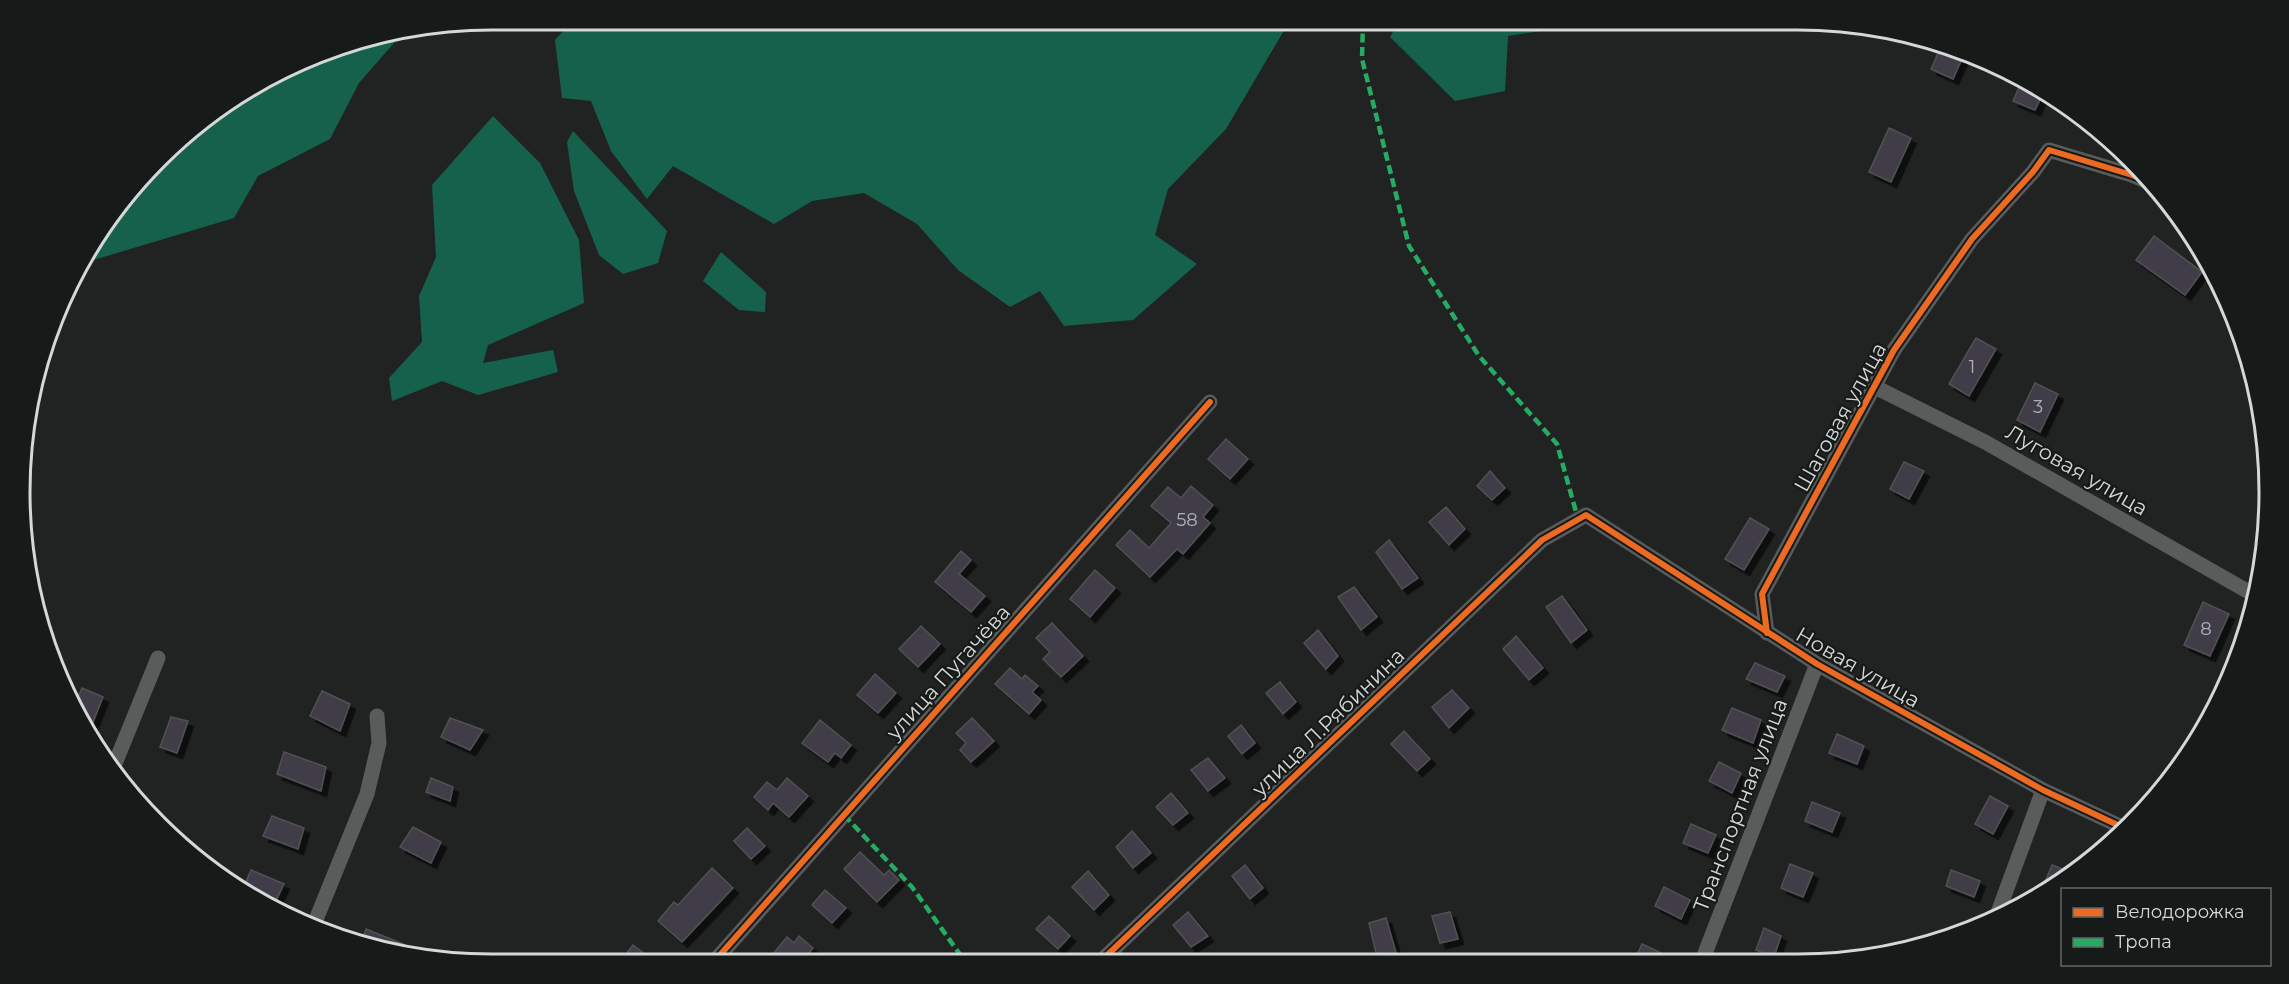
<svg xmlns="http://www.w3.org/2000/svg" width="2289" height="984" font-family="Montserrat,sans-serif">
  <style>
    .forest { fill: #16614c }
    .building { fill: #413c48; stroke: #505152; stroke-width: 1.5; filter: url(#shadow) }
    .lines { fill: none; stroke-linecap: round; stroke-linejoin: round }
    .minor { stroke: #5a5b5b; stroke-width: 15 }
    .quiet { stroke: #26ab63; stroke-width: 4.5; stroke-dasharray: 9 4.5; stroke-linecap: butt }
    .cycleway-casing { stroke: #161a19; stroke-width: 10 }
    .cycleway { stroke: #ed6a23; stroke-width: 6 }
    .labels { text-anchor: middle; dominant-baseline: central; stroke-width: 4.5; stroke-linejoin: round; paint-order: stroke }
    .number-label { font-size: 18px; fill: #afb1b2 }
    .street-label { font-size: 21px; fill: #d4d8d6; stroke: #161a19 }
    .rim { fill: none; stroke: #d4d8d6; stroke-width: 3 }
  </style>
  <defs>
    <filter id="shadow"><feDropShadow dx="5.5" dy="5.5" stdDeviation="0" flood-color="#0009"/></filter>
  </defs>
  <rect width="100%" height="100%" fill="#202322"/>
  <g class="forest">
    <polygon points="573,20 1294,20 1289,22 1226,129 1168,189 1155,235 1197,264 1133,320 1064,326 1040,291 1010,307 958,270 917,224 864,193 812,201 774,224 673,166 647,199 611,151 591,101 562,98 555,40"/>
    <polygon points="1400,20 1579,20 1575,26 1508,36 1505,91 1455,101 1390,37"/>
    <polygon points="401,35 359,83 330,139 258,176 234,218 80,264 83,255 181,137 256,83 340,45"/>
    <polygon points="493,116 540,163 579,240 584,303 488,345 483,363 553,350 558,372 478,395 442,381 392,401 389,378 422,342 419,296 436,257 432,185"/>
    <polygon points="573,131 667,231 658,263 623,274 599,255 574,191 567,142"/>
    <polygon points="721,252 766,292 765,312 739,310 703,281"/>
  </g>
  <g class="building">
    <polygon points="1942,44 1965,52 1953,79 1931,69"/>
    <polygon points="2023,78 2044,91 2035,110 2013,101"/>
    <polygon points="1889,128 1911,138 1891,182 1869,172"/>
    <polygon points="2154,236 2202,272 2185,295 2136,260"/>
    <polygon points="1976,338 1996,349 1969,396 1949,384"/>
    <polygon points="2035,383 2058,394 2040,432 2017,420"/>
    <polygon points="1226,439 1248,459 1230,479 1208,459"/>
    <polygon points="1904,462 1924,471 1909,499 1890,489"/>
    <polygon points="1490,471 1505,488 1492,500 1477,486"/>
    <polygon points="1191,486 1213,505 1203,517 1210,523 1183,554 1177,549 1150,577 1116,545 1130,530 1149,548 1171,523 1151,506 1168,487 1181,498"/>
    <polygon points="1446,507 1465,529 1449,545 1429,522"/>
    <polygon points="1750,518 1769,529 1744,570 1725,559"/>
    <polygon points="1389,540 1418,578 1402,589 1376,552"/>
    <polygon points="961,551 971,560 959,574 985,596 971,612 935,582"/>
    <polygon points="1095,570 1115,588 1090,617 1070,599"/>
    <polygon points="1354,587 1377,617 1361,630 1338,597"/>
    <polygon points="1562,596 1587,630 1571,643 1546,607"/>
    <polygon points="2203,602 2229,614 2210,656 2184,645"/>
    <polygon points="1052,623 1083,656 1061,677 1043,659 1050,652 1036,638"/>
    <polygon points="921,626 940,644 918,667 899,649"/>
    <polygon points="1318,630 1338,656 1326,669 1304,643"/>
    <polygon points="1516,636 1543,668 1529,680 1503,649"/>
    <polygon points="1755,663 1785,676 1777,692 1746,679"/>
    <polygon points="1010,668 1022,679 1025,675 1038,686 1032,692 1041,700 1029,714 995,684"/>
    <polygon points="875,674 896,693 878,713 857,695"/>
    <polygon points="1280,682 1296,702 1283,714 1266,693"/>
    <polygon points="82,688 103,697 88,735 83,728 74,706"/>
    <polygon points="1452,690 1469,708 1449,728 1432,707"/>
    <polygon points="322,691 350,704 340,731 310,716"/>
    <polygon points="1732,708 1761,720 1753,743 1722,730"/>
    <polygon points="171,717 188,721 177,753 160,747"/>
    <polygon points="450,718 483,730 470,750 441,737"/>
    <polygon points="972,718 994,741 971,762 960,750 966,743 956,733"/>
    <polygon points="820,720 851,745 841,758 835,753 828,762 802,743"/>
    <polygon points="1241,725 1255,743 1242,754 1228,736"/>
    <polygon points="1404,731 1430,759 1417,771 1391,744"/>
    <polygon points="1837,734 1864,746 1857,764 1829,753"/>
    <polygon points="284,752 326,767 321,791 277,774"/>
    <polygon points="1208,758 1225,778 1208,791 1191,770"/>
    <polygon points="1719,762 1741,773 1732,793 1709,781"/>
    <polygon points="431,778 453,787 450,801 426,792"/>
    <polygon points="787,778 808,796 789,817 773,803 768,810 754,797 767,782 777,790"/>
    <polygon points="1171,793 1188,813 1173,825 1156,807"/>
    <polygon points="1990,796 2008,806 1993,834 1975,824"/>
    <polygon points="1812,802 1840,813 1832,832 1805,821"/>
    <polygon points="272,816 304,828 298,849 263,836"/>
    <polygon points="1691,824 1716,835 1708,853 1683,843"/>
    <polygon points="413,827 441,842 431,863 400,847"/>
    <polygon points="747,828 765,846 751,859 734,841"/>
    <polygon points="1132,831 1151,853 1133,868 1116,847"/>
    <polygon points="860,852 884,875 889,870 899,880 877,902 844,869"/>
    <polygon points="1790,864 1813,873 1803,897 1781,888"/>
    <polygon points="1245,865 1263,888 1250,899 1232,876"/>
    <polygon points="2052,865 2073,873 2041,892"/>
    <polygon points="712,868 733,888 682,942 658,921 674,902 678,905"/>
    <polygon points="251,870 284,884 272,909 256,901 242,891"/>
    <polygon points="1951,870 1980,881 1974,897 1946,886"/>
    <polygon points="1088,871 1109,895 1094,910 1072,887"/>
    <polygon points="1664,887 1690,900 1681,919 1655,906"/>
    <polygon points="825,890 846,908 832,923 812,905"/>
    <polygon points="1188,912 1208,936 1191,947 1173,925"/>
    <polygon points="1450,912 1458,939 1440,943 1432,916"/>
    <polygon points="1049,916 1070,936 1058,949 1036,929"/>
    <polygon points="1386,918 1397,956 1378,961 1369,923"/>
    <polygon points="1764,928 1781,936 1774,957 1756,950"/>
    <polygon points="366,929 403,944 402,950 361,943"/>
    <polygon points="799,936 813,948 800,964 784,964 773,954 787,937 794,943"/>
    <polygon points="1642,944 1678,961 1634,961"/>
    <polygon points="633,945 658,964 618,964"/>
  </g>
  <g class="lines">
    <g class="minor">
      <polyline points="1875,387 1985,442 2256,596"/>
      <polyline points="1767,633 1762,594 1894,350 1972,239 2033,172 2049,150 2132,175 2153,184"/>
      <polyline points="114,766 158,658"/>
      <polyline points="1996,918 2043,790"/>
      <polyline points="313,927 367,794 379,743 377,716"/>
      <polyline points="1702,961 1817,664"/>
      <polyline points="1099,963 1542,540 1586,515 1817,664 2043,790 2124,828"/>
      <polyline points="712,964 1210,402"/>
    </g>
    <g class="quiet">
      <polyline points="1363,20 1362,59 1409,246 1479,356 1557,444 1578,519"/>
      <polyline points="844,815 912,887 966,963"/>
    </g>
    <g class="cycleway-casing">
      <g id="cycleway">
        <polyline points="1767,633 1762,594 1894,350 1972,239 2033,172 2049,150 2132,175 2153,184"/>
        <polyline points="1099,963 1542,540 1586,515 1817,664 2043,790 2124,828"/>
        <polyline points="712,964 1210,402"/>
      </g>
    </g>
    <use href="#cycleway" class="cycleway"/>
  </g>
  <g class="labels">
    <g class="number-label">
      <text x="1972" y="367">1</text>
      <text x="2038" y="407">3</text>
      <text x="1187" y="520">58</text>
      <text x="2206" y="629">8</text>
    </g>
    <g class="street-label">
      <text transform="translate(1840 417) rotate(-61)">Шаговая улица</text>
      <text transform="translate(2077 470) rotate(30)">Луговая улица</text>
      <text transform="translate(1858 667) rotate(30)">Новая улица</text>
      <text transform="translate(948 672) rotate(-48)">улица Пугачёва</text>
      <text transform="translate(1328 722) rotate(-44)">улица Л.Рябинина</text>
      <text transform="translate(1740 805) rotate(-69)">Транспортная улица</text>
    </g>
  </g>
  <path d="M0 0H2289V984H0ZM492 30H1797A462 462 0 0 1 2259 492V492A462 462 0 0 1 1797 954H492A462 462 0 0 1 30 492V492A462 462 0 0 1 492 30Z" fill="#161a19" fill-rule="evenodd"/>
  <path class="rim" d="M492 30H1797A462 462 0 0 1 2259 492V492A462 462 0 0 1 1797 954H492A462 462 0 0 1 30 492V492A462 462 0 0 1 492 30Z"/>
  <rect x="2061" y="888" width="210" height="78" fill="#161a19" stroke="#626665" stroke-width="1.5"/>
  <rect x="2073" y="908" width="30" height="9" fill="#ed6a23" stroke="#626665" stroke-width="1.5"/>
  <text x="2115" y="918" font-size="18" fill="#d4d8d6">Велодорожка</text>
  <rect x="2073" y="938" width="30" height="9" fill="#26ab63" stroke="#626665" stroke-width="1.5"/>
  <text x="2115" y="948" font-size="18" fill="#d4d8d6">Тропа</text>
</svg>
